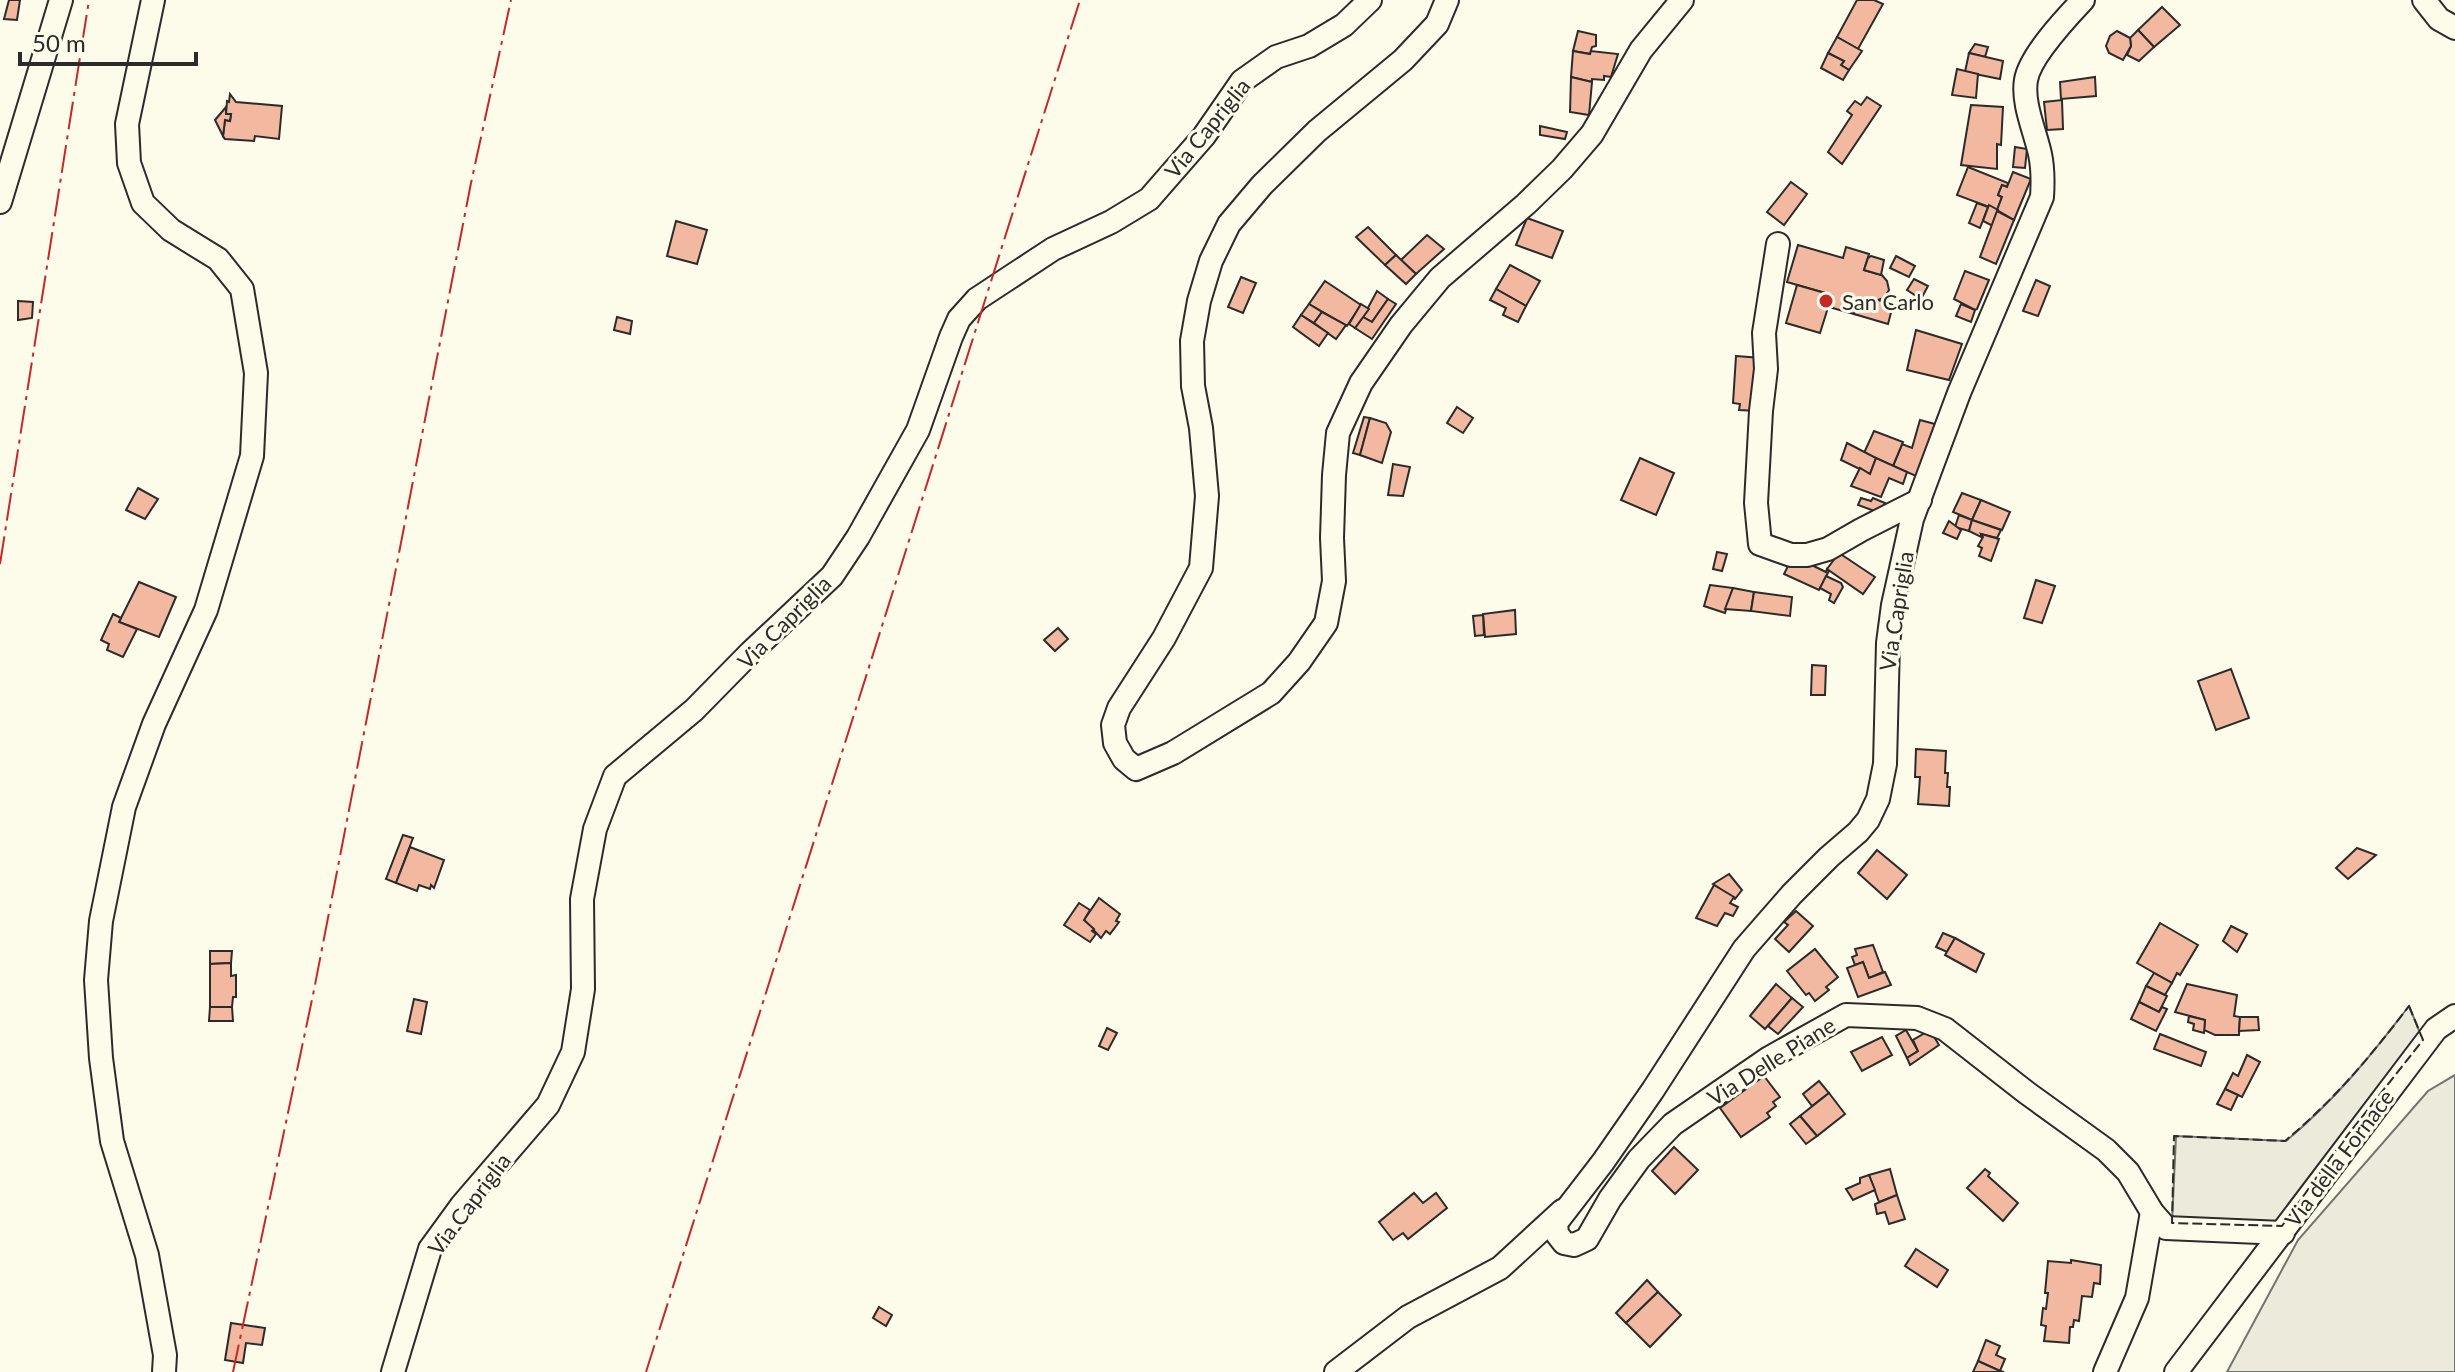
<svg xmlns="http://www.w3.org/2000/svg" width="2455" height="1372" font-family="Lato,sans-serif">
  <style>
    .green { fill: #ecebdb; stroke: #74746e; stroke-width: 2 }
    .building { fill: #f2b8a0; stroke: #2b2b2b; stroke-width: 2 }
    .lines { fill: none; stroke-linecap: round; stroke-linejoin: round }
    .street-casing { stroke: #2b2b2b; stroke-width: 26 }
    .street { stroke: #fdfbea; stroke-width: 22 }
    .fence { stroke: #2b2b2b; stroke-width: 2; stroke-dasharray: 10 4; stroke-linecap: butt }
    .power { stroke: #c62828; stroke-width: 2; stroke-dasharray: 28 6 4 6; stroke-linecap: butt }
    .poi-dot { fill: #c62828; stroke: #fdfbea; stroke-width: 3 }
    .labels { text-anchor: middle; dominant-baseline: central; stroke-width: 6; stroke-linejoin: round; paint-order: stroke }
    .street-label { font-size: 22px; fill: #2b2b2b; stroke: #fdfbea }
    .poi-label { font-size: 22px; fill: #2b2b2b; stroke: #fdfbea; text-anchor: start }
  </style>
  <rect width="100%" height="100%" fill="#fdfbea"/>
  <g class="green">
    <path d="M2409 1006 2423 1040 2282 1226 2172 1223 2176 1136 2286 1141C2336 1099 2369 1058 2409 1006Z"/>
    <polygon points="2455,1075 2455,1372 2227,1372 2298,1240 2428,1091"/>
  </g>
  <g class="building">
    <polygon points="9,0 20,0 17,20 4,19"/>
    <polygon points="1857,0 1874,0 1883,4 1858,49 1837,37"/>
    <polygon points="2162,7 2180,25 2154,47 2138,30"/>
    <polygon points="2138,30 2154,47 2139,61 2127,55 2131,46 2130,38"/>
    <polygon points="1578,31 1596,35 1596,46 1592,47 1590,54 1573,51"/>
    <polygon points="2117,31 2130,38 2131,46 2123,60 2109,53 2106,46 2110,36"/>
    <polygon points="1837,37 1862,51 1849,70 1841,65 1844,61 1828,53"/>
    <polygon points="1975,44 1988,47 1985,57 1969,53"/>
    <polygon points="1573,51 1590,54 1591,51 1618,54 1611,77 1604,76 1604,80 1592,79 1592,82 1571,77"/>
    <polygon points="1828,53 1844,61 1841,65 1849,70 1843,80 1821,68"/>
    <polygon points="1969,53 2003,61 2000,79 1965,72"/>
    <polygon points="1957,69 1978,74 1976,98 1952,95"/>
    <polygon points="1571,77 1592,82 1589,115 1570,112"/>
    <polygon points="2095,77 2096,96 2061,99 2060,82"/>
    <polygon points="230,94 236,102 282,106 279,139 255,136 254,141 225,139 223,136 225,120 230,121 231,114 226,114 227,101 229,102"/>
    <polygon points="1867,97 1881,106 1842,164 1828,152 1852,115 1847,111 1855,101 1861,105"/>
    <polygon points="2062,100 2063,129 2047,130 2044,102"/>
    <polygon points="1971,105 2003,107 2001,145 1997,144 1997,169 1961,165"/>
    <polygon points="226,107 226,114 231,114 230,121 225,120 223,136 215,120"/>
    <polygon points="1540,126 1567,132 1565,139 1540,135"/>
    <polygon points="2015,147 2027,149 2025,168 2013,167"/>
    <polygon points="1968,167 2008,183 2007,187 2002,185 1998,195 2002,197 1997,210 1957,195"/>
    <polygon points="2013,172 2031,179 2014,220 1997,210 2002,197 1998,195 2002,185 2007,187"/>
    <polygon points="1791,182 1807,194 1784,225 1767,212"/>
    <polygon points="1977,203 1988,207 1980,228 1969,223"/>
    <polygon points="1989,205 1998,210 1993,226 1983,221"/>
    <polygon points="1997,211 2014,220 1996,264 1980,257"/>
    <polygon points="1527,218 1563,231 1552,258 1516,245"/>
    <polygon points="676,221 707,230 697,264 667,256"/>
    <polygon points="1368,227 1396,255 1385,265 1356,237"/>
    <polygon points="1427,235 1444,249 1416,274 1401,260"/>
    <polygon points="1798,245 1843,258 1846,247 1869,254 1864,270 1881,275 1881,274 1887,281 1889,290 1884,298 1871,302 1870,306 1858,302 1854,314 1829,307 1832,295 1787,282"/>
    <polygon points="1396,255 1416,274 1406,284 1385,265"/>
    <polygon points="1871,256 1884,260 1881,275 1864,270 1868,258"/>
    <polygon points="1896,256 1915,266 1909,277 1890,268"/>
    <polygon points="1510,265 1540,281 1526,306 1496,289"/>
    <polygon points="1965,271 1989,280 1977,309 1975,310 1954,299"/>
    <polygon points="1241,277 1256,283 1243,313 1228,307"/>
    <polygon points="1914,279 1928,286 1921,299 1907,290"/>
    <polygon points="2036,280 2050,286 2038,316 2023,311"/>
    <polygon points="1325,281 1361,305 1347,326 1309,304"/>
    <polygon points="1797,285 1832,295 1820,333 1786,323"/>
    <polygon points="1496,289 1526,306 1518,322 1503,315 1506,308 1490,300"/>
    <polygon points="1377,291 1388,299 1372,322 1363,317"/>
    <polygon points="1388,299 1396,304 1372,339 1355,328 1363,317 1372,322"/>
    <polygon points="1878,300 1893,305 1888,324 1854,314 1858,302 1870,306 1871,302"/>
    <polygon points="18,301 33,302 32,318 18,320"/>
    <polygon points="1309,304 1322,312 1314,323 1301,315"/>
    <polygon points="1361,304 1369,309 1355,328 1349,324"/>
    <polygon points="1961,304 1975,310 1971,322 1956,316"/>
    <polygon points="1322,312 1346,325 1336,339 1314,323"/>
    <polygon points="1301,315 1328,333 1319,346 1293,327"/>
    <polygon points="617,317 632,321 630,334 614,330"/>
    <polygon points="1916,330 1962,344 1949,380 1907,370"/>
    <polygon points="1736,356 1761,358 1757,411 1739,410 1740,404 1733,403"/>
    <polygon points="1457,407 1473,418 1463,433 1447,423"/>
    <polygon points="1364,417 1370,418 1360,455 1353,453"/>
    <polygon points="1370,418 1386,423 1391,432 1382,463 1360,455"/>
    <polygon points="1920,420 1935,424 1931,441 1916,476 1893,466 1902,444 1912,448"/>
    <polygon points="1874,431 1903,442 1893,466 1864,453"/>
    <polygon points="1847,443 1876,458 1870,474 1841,460"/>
    <polygon points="1640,458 1674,473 1656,515 1621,500"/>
    <polygon points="1876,458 1907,472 1903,484 1889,478 1881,497 1851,486 1860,468 1870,474"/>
    <polygon points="1393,464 1410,467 1403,496 1388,495"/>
    <polygon points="138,488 158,499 145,519 126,510"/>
    <polygon points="1962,493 1981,500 1972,520 1953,512"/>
    <polygon points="1861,498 1871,501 1873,498 1885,503 1880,513 1858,505"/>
    <polygon points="1981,500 2010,512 2002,530 1972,520"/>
    <polygon points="1959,515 1972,520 1969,531 1955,527"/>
    <polygon points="1972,520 2001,530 1997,538 1981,534 1981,537 1969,531"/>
    <polygon points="1949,521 1961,530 1957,539 1943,533"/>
    <polygon points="1981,534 1999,539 1991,561 1979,556 1982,548 1978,546 1983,537"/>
    <polygon points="1717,552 1727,554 1722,571 1713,569"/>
    <polygon points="1839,553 1875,577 1863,594 1827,569"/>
    <polygon points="1793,556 1826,572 1827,569 1829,571 1819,590 1784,574"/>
    <polygon points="1826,576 1841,583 1843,587 1834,603 1829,600 1831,594 1820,588"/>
    <polygon points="2036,580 2055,586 2042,623 2024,618"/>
    <polygon points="139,582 176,597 159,637 119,622"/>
    <polygon points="1710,585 1733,588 1725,613 1704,606"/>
    <polygon points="1733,588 1754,592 1751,611 1725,609"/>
    <polygon points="1754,592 1792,597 1790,616 1751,611"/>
    <polygon points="1515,610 1516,634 1485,637 1483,614"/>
    <polygon points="113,614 121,618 119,622 137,629 123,657 107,650 109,644 101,640"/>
    <polygon points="1483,615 1484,635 1475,636 1473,616"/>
    <polygon points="1058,628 1068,639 1055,651 1044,640"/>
    <polygon points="1812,665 1826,666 1825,695 1811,695"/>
    <polygon points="2231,669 2249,718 2216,730 2198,681"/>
    <polygon points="1916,749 1946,751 1945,773 1948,773 1947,787 1950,787 1949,806 1918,804 1920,777 1915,777"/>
    <polygon points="403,835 413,838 396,883 386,879"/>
    <polygon points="410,847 444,860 434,888 431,885 430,889 419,885 417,891 396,883"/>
    <polygon points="2357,848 2376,855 2348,879 2336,868"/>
    <polygon points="1877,850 1907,875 1887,899 1858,873"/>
    <polygon points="1729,874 1742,890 1735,899 1713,884"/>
    <polygon points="1714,885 1734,897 1730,903 1738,907 1733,916 1725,913 1717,926 1696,918"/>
    <polygon points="1099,898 1120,914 1116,921 1119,922 1110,934 1106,931 1101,938 1084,920"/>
    <polygon points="1079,903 1090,910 1084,920 1094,929 1092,931 1096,934 1090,942 1064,925"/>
    <polygon points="1796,911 1813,926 1789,952 1775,939 1788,925 1784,922"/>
    <polygon points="2160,923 2198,945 2180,975 2177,973 2172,983 2137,963"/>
    <polygon points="2231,926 2247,934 2237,952 2223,941"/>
    <polygon points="1943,933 1955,938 1947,952 1936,947"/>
    <polygon points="1955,938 1984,954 1976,972 1945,955"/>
    <polygon points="1873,945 1883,972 1869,978 1863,962 1855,965 1852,957 1857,955 1855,949"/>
    <polygon points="1815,949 1838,977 1826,987 1829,990 1815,1001 1809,993 1806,995 1787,971"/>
    <polygon points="210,951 232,951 231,963 210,964"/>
    <polygon points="1863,962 1869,978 1885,972 1891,985 1858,997 1847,968"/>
    <polygon points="231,963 231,976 236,975 236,997 233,997 232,1007 210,1007 210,964"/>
    <polygon points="2154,973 2172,983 2165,995 2146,986"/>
    <polygon points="1776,984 1792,998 1765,1029 1750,1016"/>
    <polygon points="2187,984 2237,995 2234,1016 2240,1017 2239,1035 2215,1035 2204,1030 2205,1020 2175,1012"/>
    <polygon points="2146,986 2167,996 2159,1012 2139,1002"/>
    <polygon points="1792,998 1803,1007 1778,1034 1768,1026"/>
    <polygon points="414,999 427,1002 421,1034 407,1031"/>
    <polygon points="2139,1002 2159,1012 2162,1007 2167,1009 2156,1031 2131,1019"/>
    <polygon points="210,1007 232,1007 233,1021 209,1021"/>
    <polygon points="2189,1016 2205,1020 2204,1033 2193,1030 2194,1024 2188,1022"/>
    <polygon points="2240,1017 2258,1017 2259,1030 2239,1031"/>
    <polygon points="1107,1028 1117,1033 1108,1050 1099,1046"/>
    <polygon points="1906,1030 1918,1051 1907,1058 1896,1036"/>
    <polygon points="1930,1030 1939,1045 1910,1065 1907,1058 1918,1051 1913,1040"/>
    <polygon points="2160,1034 2206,1052 2201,1066 2154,1049"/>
    <polygon points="1882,1037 1892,1055 1862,1071 1851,1052"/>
    <polygon points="2247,1055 2260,1062 2242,1097 2225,1089 2233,1073 2238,1076"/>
    <polygon points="1764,1076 1780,1097 1773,1102 1776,1106 1767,1113 1770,1117 1741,1137 1720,1108"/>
    <polygon points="1819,1081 1829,1093 1812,1106 1803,1094"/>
    <polygon points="2225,1089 2238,1095 2231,1110 2217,1104"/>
    <polygon points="1829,1093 1845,1114 1817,1136 1800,1116"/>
    <polygon points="1800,1116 1817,1136 1806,1144 1790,1124"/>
    <polygon points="1674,1147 1698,1170 1675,1194 1652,1171"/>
    <polygon points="1890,1169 1897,1195 1879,1202 1869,1175"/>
    <polygon points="1985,1169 1990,1173 1988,1176 2018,1203 2003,1221 1967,1188"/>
    <polygon points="1869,1175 1875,1190 1853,1200 1846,1189 1860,1183 1860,1178"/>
    <polygon points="1414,1193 1423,1203 1436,1193 1447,1208 1408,1239 1403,1233 1393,1240 1379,1222"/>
    <polygon points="1897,1195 1905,1219 1889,1224 1885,1212 1877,1214 1875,1204"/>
    <polygon points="1916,1249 1948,1270 1937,1287 1905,1266"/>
    <polygon points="2071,1260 2101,1265 2100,1284 2094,1283 2092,1297 2082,1296 2079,1321 2074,1320 2073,1327 2070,1327 2069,1343 2044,1341 2046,1326 2041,1325 2043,1308 2046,1309 2048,1293 2045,1293 2048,1261 2071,1263"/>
    <polygon points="1647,1280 1658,1292 1626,1323 1616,1313"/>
    <polygon points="1658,1292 1681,1315 1650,1347 1626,1323"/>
    <polygon points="879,1307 892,1315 886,1326 873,1318"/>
    <polygon points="231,1323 265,1328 262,1345 246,1343 243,1363 225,1360"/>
    <polygon points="1986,1340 2000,1346 1996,1355 2005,1359 2000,1371 1978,1361"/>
    <polygon points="1978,1361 2000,1371 2004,1372 1973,1372"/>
  </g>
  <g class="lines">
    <g class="street-casing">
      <g id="street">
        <polyline points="153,0 127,124 129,163 143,203 171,230 218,259 242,289 256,373 252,456 206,610 154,724 124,807 101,921 96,980 101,1058 112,1141 147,1255 165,1355 164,1372"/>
        <polyline points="1447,0 1437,24 1403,60 1317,131 1262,185 1229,224 1211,261 1199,301 1192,341 1193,386 1201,428 1207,496 1201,568 1164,638 1119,708 1113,725 1115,743 1124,759 1136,769 1173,753 1271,693 1299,662 1326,623 1334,581 1332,538 1334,475 1338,433 1361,383 1401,325 1440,278 1526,204 1562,169 1592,134 1641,50 1682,0"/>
        <path d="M2083 0C2066 18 2030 56 2026 80 2022 103 2035 131 2040 154 2043 168 2043 182 2042 197L1959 393 1912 519 1893 605 1888 643 1885 764 1878 799 1868 820 1858 832 1829 857 1792 894 1744 949 1653 1090 1603 1162 1556 1223 1557 1234 1564 1243 1574 1245 1587 1239 1610 1199 1639 1159 1673 1124 1769 1058 1846 1015 1917 1018 1945 1029 2027 1093 2106 1150 2128 1172 2152 1212 2166 1228 2283 1233"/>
        <polyline points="2424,0 2439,19 2455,28"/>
        <polyline points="0,202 61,0"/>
        <polyline points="1778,244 1764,333 1766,369 1761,411 1756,503 1760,544 1791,555 1807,555 1828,549 1861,530 1920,500"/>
        <polyline points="393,1372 430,1249 462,1205 548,1105 573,1052 583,989 582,899 595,829 615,776 694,710 750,653 832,576 858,537 918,430 951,337 959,319 977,299 1053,249 1111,222 1149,199 1204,136 1242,81 1276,57 1309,46 1344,25 1370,0"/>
        <polyline points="1336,1372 1408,1317 1500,1268 1562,1211"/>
        <polyline points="2105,1372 2137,1298 2152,1212"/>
        <polyline points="2176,1372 2436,1029 2455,1016"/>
      </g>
    </g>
    <use href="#street" class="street"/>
    <path class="fence" d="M2409 1006 2423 1040 2339 1146 2282 1226 2172 1223 2174 1136 2285 1141C2334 1100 2370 1057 2409 1006Z"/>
    <g class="power">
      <polyline points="0,564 89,0"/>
      <polyline points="233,1372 313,995 471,183 511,0"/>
      <polyline points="646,1372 1080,0"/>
    </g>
  </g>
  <circle class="poi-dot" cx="1826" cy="301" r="8"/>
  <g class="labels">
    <g class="street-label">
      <text transform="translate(1207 128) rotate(-51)">Via Capriglia</text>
      <text transform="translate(1896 611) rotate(-81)">Via Capriglia</text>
      <text transform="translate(784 622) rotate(-45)">Via Capriglia</text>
      <text transform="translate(1771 1061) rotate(-32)">Via Delle Piane</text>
      <text transform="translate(2339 1158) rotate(-53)">Via della Fornace</text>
      <text transform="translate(469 1204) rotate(-53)">Via Capriglia</text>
    </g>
    <g class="poi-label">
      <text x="1842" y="301">San Carlo</text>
    </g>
  </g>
  <path d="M20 52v12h176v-12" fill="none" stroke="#2b2b2b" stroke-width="4"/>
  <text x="32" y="52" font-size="24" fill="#2b2b2b" stroke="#fdfbea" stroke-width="6" paint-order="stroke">50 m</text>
</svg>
